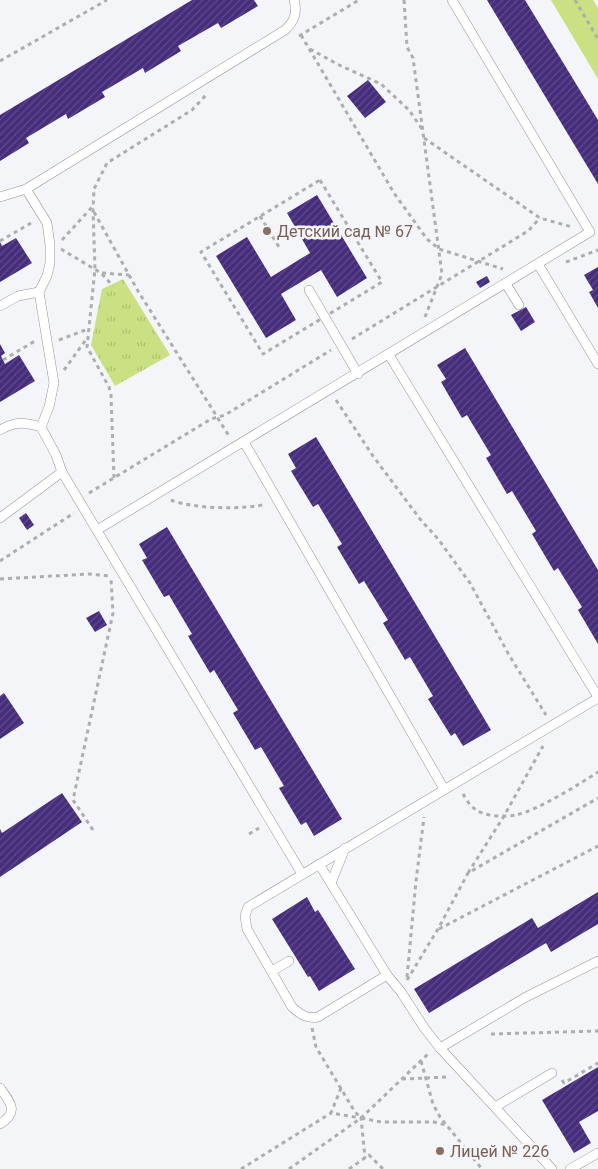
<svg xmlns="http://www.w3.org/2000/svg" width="598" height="1169" font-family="Roboto,sans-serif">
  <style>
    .grass { fill: #cbe082 }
    .park { fill: url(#park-tufts) }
    .building { fill: url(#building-hatch) }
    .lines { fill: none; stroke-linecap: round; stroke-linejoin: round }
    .lane-casing { stroke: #949497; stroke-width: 10 }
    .path { stroke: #adaeb0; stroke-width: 3; stroke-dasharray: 4 4; stroke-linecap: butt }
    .lane { stroke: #fff; stroke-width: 9 }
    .education-dot { fill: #8d6e63; stroke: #f4f5f8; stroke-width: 2 }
    .labels { text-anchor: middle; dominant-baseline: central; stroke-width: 5; stroke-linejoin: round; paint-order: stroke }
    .education-label { font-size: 16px; fill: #785e54; stroke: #f4f5f8; text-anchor: start }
  </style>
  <defs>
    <pattern id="park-tufts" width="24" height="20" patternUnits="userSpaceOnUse" patternTransform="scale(1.25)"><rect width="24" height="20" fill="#cbe082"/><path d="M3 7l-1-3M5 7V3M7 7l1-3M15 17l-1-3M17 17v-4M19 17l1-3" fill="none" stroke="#afc171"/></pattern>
    <pattern id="building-hatch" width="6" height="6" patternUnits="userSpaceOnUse" patternTransform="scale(1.25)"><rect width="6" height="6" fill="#452d7c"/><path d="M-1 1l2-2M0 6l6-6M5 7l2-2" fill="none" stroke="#5e4b8a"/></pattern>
  </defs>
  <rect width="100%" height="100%" fill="#f4f5f8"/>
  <polygon class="grass" points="551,0 593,0 598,8 598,79"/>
  <polygon class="park" points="123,279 170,355 115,386 91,345 102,289"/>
  <g class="building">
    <polygon points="192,0 254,0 258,6 221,28 218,23 178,46 181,51 145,73 143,68 102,92 105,97 68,119 66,114 26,138 29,143 0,161 0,115"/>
    <polygon points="487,0 525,0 598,120 598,184"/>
    <polygon points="368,80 386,102 365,118 347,96"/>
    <polygon points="317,195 367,278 337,297 321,270 281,294 296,320 266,338 216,256 247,237 271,277 310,253 287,213"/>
    <polygon points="16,238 32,263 0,282 0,242 2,246"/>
    <polygon points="598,267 598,308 589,292 593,290 584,275"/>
    <polygon points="487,276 490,282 480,288 476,282"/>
    <polygon points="526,307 535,322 521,331 511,315"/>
    <polygon points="0,344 5,353 1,356 5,364 19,355 35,381 0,402"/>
    <polygon points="465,348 598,570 598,644 578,610 582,607 558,568 554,571 532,534 536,531 512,491 507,494 486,458 491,455 467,415 462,418 441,382 446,379 437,365"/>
    <polygon points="316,437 491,730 463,746 455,733 451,736 428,699 433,696 410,657 405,660 383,623 388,620 364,581 359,584 337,547 342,544 318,504 313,507 291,471 296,468 288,454"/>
    <polygon points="26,513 34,525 27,530 19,518"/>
    <polygon points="167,527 342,819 314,836 306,822 301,825 279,788 284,786 261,747 255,750 233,713 238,710 214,670 210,673 188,636 192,634 169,595 164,597 142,560 147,558 139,544"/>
    <polygon points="99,611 107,625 95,632 86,618"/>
    <polygon points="4,693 24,723 0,739 0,696"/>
    <polygon points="62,793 82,822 0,877 0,829 2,833"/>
    <polygon points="598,892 598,924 551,952 546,943 429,1013 414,989 532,918 538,928"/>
    <polygon points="307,897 315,912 318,910 355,969 319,991 310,976 308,977 272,919"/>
    <polygon points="598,1067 598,1111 579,1122 591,1143 574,1153 542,1100"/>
  </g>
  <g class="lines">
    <g class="lane-casing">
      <g id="lane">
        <path d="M294 0C298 13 294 22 285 30L26 189 47 223 50 245V263L47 276 39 292 54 383 49 407 41 427 56 455 62 472 302 874"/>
        <polyline points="0,197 26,189"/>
        <polyline points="538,264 598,364"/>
        <polyline points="506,284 519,305"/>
        <polyline points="309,290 358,374"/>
        <polyline points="0,306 18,296 39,292"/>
        <polyline points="389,355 598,697"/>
        <path d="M0 430C16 421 24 422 41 427"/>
        <polyline points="244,442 444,789"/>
        <polyline points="0,518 62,472"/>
        <polyline points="97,530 590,232 452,0"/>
        <polyline points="319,864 387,975 401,992 425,1029 440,1048 526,997 598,961"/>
        <polyline points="331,883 345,848"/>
        <polyline points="272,971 289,961"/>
        <path d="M387 975 318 1017C307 1019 301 1015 292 1007L247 929 245 916 248 907 598 698"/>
        <polyline points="440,1048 552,1169"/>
        <path d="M0 1088C11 1103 19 1112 0 1124"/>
        <polyline points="495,1107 552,1073"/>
        <polyline points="570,1169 598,1153"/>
      </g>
    </g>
    <g class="path">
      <polyline points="404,0 407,47 413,58 442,274 425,317"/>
      <polyline points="575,0 598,39"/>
      <polyline points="301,35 394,193 427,239 439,249 503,269"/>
      <polyline points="299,36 359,0"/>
      <polyline points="310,49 339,65 381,84 409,110 422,129"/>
      <polyline points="0,61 107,0"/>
      <polyline points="424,138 540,218 572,227"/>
      <polygon points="320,180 382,282 263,354 201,252"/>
      <polyline points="94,212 138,291 229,436"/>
      <polyline points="260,216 279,247"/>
      <polyline points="62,240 93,206"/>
      <polyline points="0,241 31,223"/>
      <polyline points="61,249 101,273 113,286"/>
      <polyline points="566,262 598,250"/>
      <polyline points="102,273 129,275"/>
      <polyline points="352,339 528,231 540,218"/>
      <polyline points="59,340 88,329"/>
      <polyline points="3,360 35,341"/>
      <polyline points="64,370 87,338"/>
      <polyline points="336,400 373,456 420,519 438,539 470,583 509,655 546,715"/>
      <polyline points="114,478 111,395 109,387 87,347 95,269 93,210 94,189 107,163 192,110 207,94"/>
      <polyline points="89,493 211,419 225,415 331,350"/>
      <path d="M171 500C193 509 244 510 266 504"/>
      <polyline points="0,561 74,513"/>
      <polyline points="0,579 89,574 110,576"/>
      <path d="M463 794C466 799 470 806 475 809 485 817 504 817 516 815 538 810 578 785 598 772"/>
      <polyline points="93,830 73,800 113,613 111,579"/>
      <polyline points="249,834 259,828"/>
      <polyline points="468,873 504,816 543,746"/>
      <polyline points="439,929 598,846"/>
      <polyline points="407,977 416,881 424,817"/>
      <polyline points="407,980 438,929 468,873 598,798"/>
      <polyline points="312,1028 316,1047 355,1112 361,1118 381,1122 434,1122 446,1125"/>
      <polyline points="491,1034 598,1031"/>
      <polyline points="421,1061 433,1104 440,1117 482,1169"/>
      <polyline points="402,1079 448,1077"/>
      <polyline points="562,1080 564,1083 598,1063"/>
      <polyline points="341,1088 331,1113 361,1118 365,1158"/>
      <polyline points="241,1169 331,1113"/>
      <polyline points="289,1169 361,1118 428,1054"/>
      <polyline points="349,1169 369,1155 383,1169"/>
    </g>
    <use href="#lane" class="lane"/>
  </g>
  <g class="education-dot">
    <circle cx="267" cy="231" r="5"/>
    <circle cx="440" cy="1151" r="5"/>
  </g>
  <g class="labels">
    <g class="education-label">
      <text x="277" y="231">Детский сад № 67</text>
      <text x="450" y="1151">Лицей № 226</text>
    </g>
  </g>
</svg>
